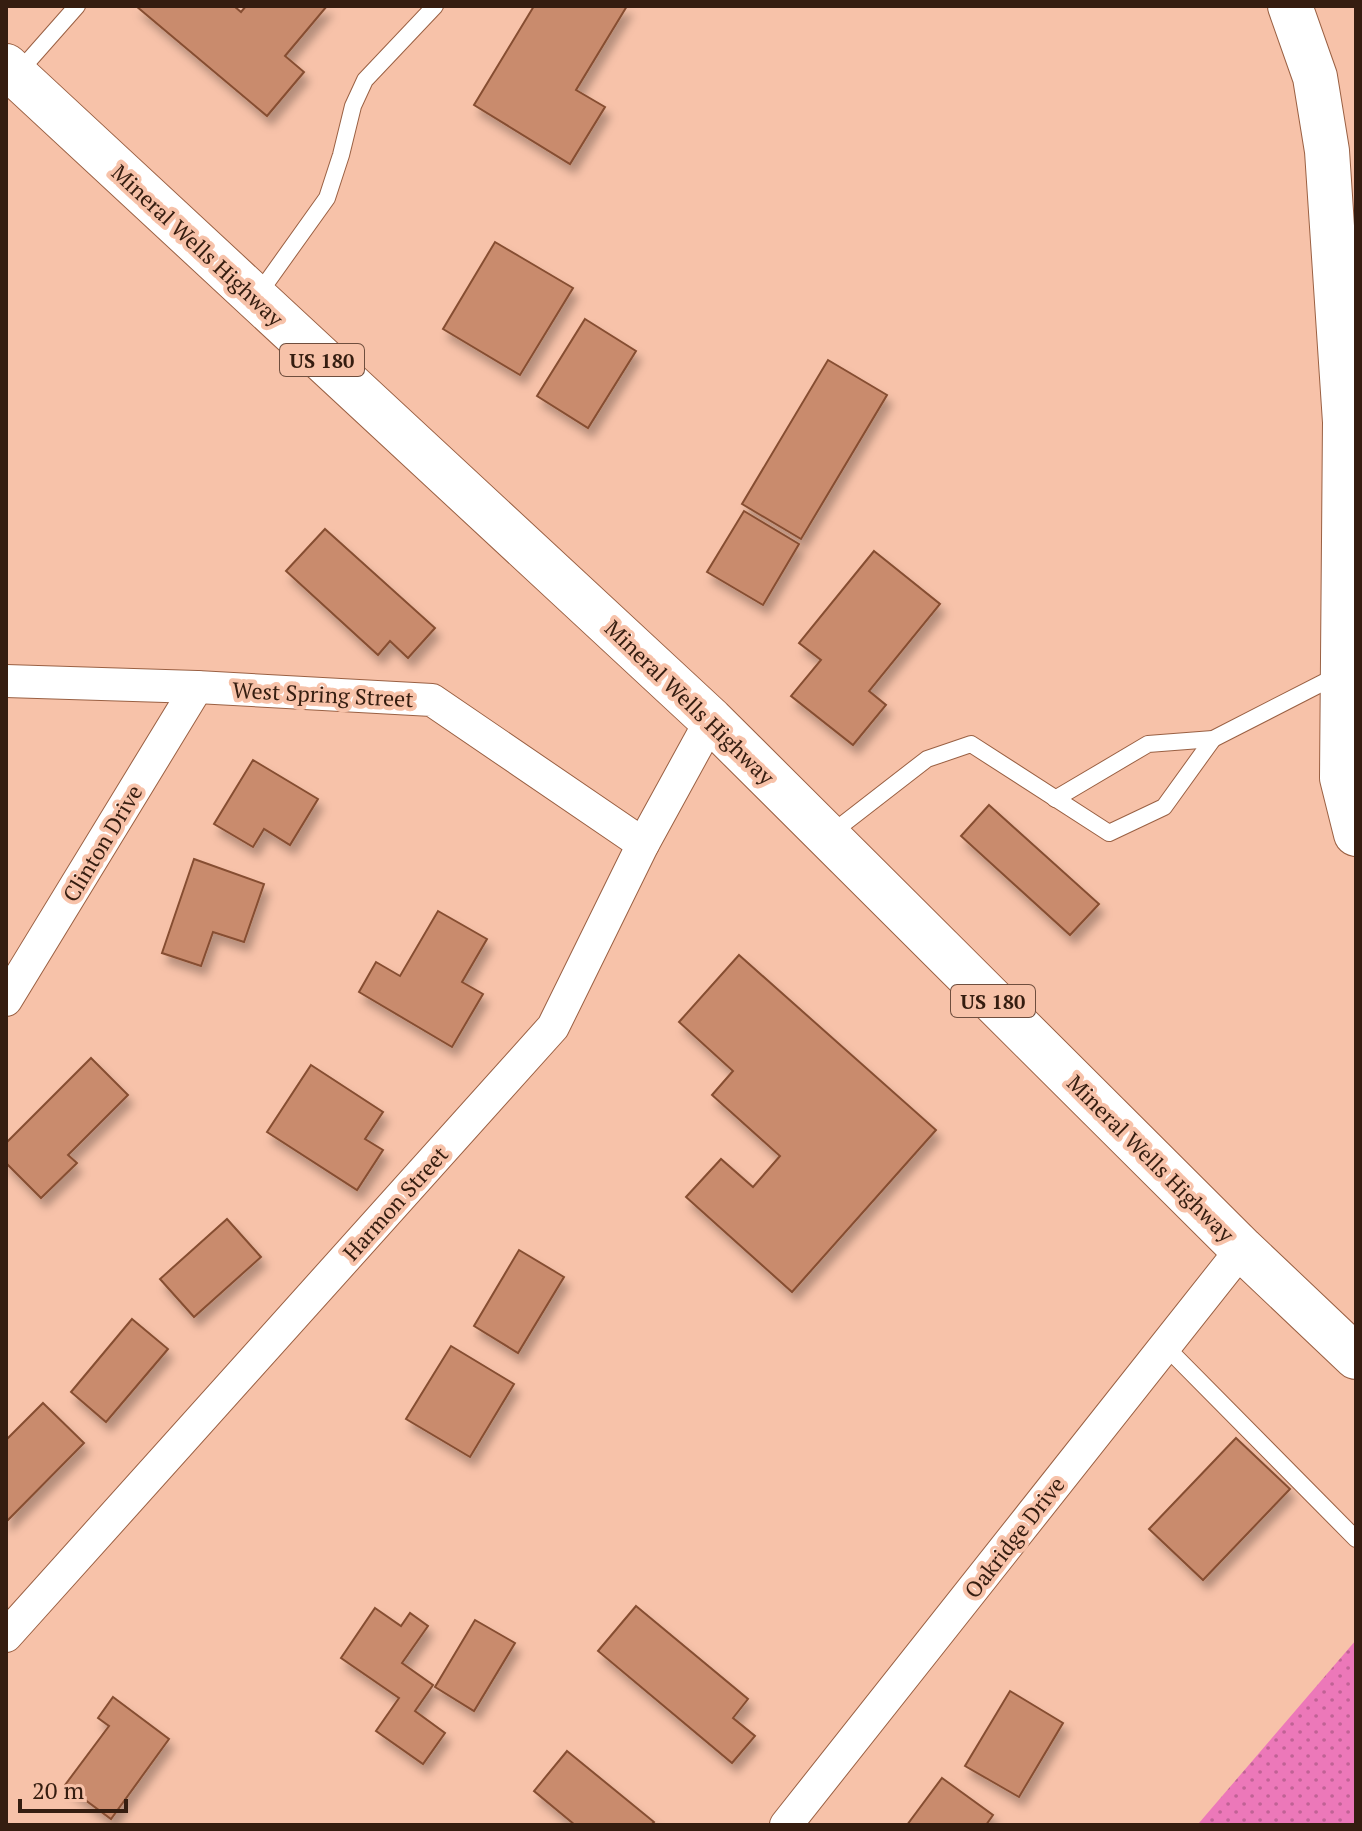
<svg xmlns="http://www.w3.org/2000/svg" width="1362" height="1831" font-family="'PT Serif',serif">
  <style>
    .grass { fill: url(#grass-dots) }
    .building { fill: #c98b6d; stroke: #864e31; stroke-width: 2; filter: url(#shadow) }
    .lines { fill: none; stroke-linecap: round; stroke-linejoin: round }
    .lane-casing { stroke: #9a6043; stroke-width: 18 }
    .street-casing { stroke: #9a6043; stroke-width: 34 }
    .secondary-casing { stroke: #9a6043; stroke-width: 46 }
    .primary-casing { stroke: #9a6043; stroke-width: 46 }
    .lane { stroke: #fff; stroke-width: 16 }
    .street { stroke: #fff; stroke-width: 32 }
    .secondary { stroke: #fff; stroke-width: 44 }
    .primary { stroke: #fff; stroke-width: 44 }
    .labels { text-anchor: middle; dominant-baseline: central; stroke-width: 8; stroke-linejoin: round; paint-order: stroke }
    .shield { fill: #f7c2a9; stroke: #6f4e3e; stroke-width: 2 }
    .shield-label { font-size: 20px; font-weight: bold; fill: #351d10 }
    .street-label { font-size: 22px; fill: #351d10; stroke: #f7c2a9 }
  </style>
  <defs>
    <pattern id="grass-dots" width="8" height="8" patternUnits="userSpaceOnUse" patternTransform="scale(2)"><rect width="8" height="8" fill="#ec78b9"/><path d="M2 2h.1M6 6h.1" fill="none" stroke="#c06295" stroke-width="1.8" stroke-linecap="round"/></pattern>
    <filter id="shadow"><feDropShadow dx="5" dy="9" stdDeviation="4" flood-color="#0004"/></filter>
  </defs>
  <rect width="100%" height="100%" fill="#f7c2a9"/>
  <polygon class="grass" points="1356,1640 1356,1825 1196,1825 1199,1823"/>
  <g class="building">
    <polygon points="136,6 234,6 241,12 246,6 327,6 285,56 304,72 267,116"/>
    <polygon points="534,6 627,6 576,90 605,107 570,164 474,105"/>
    <polygon points="495,242 573,288 520,375 443,329"/>
    <polygon points="585,319 636,351 588,428 537,396"/>
    <polygon points="828,360 887,395 801,539 742,504"/>
    <polygon points="744,511 799,544 763,605 707,572"/>
    <polygon points="325,529 435,628 408,658 390,641 378,655 286,571"/>
    <polygon points="874,551 940,604 869,691 886,705 853,745 791,696 821,660 799,643"/>
    <polygon points="253,760 318,799 290,845 264,829 253,847 214,824"/>
    <polygon points="989,805 1099,904 1070,935 961,836"/>
    <polygon points="194,859 264,884 244,942 213,932 201,966 162,953"/>
    <polygon points="438,911 487,939 462,982 483,994 452,1047 359,992 376,962 400,976"/>
    <polygon points="739,955 936,1130 792,1292 686,1197 721,1159 753,1187 780,1156 712,1095 733,1071 679,1022"/>
    <polygon points="91,1058 128,1095 68,1155 77,1163 41,1198 6,1163 6,1143"/>
    <polygon points="311,1065 383,1112 365,1139 383,1150 357,1190 267,1132"/>
    <polygon points="227,1219 261,1257 194,1317 160,1279"/>
    <polygon points="519,1250 564,1277 518,1353 474,1326"/>
    <polygon points="132,1319 168,1349 106,1422 71,1392"/>
    <polygon points="451,1346 514,1384 470,1457 406,1419"/>
    <polygon points="43,1403 84,1443 6,1522 6,1440"/>
    <polygon points="1236,1438 1290,1489 1203,1580 1149,1529"/>
    <polygon points="636,1606 748,1699 733,1718 755,1736 732,1763 598,1651"/>
    <polygon points="375,1608 401,1626 410,1613 428,1626 402,1663 433,1685 415,1711 445,1733 423,1764 376,1731 399,1698 341,1658"/>
    <polygon points="475,1620 515,1643 474,1711 435,1687"/>
    <polygon points="1010,1691 1063,1723 1019,1797 965,1766"/>
    <polygon points="113,1697 169,1739 111,1819 65,1785 109,1726 98,1718"/>
    <polygon points="567,1751 654,1822 651,1825 575,1825 534,1791"/>
    <polygon points="942,1778 993,1815 986,1825 907,1825"/>
  </g>
  <g class="lines">
    <g class="lane-casing">
      <g id="lane">
        <polyline points="17,74 77,6"/>
        <polyline points="257,296 327,198 341,155 353,106 365,80 435,6"/>
        <polyline points="1055,799 1148,744 1213,739 1338,675"/>
        <polyline points="829,835 927,759 971,744 1109,833 1164,807 1213,739"/>
        <polyline points="1165,1346 1356,1539"/>
      </g>
    </g>
    <g class="street-casing">
      <g id="street">
        <polyline points="6,681 197,687 432,700 643,844"/>
        <polyline points="6,1000 197,687"/>
        <polyline points="6,1636 553,1027 643,844 711,720"/>
        <polyline points="786,1825 1242,1249"/>
      </g>
    </g>
    <g class="secondary-casing">
      <polyline id="secondary" points="1290,6 1315,77 1327,151 1345,422 1342,778 1356,834"/>
    </g>
    <g class="primary-casing">
      <polyline id="primary" points="6,66 711,720 1242,1249 1356,1357"/>
    </g>
    <use href="#lane" class="lane"/>
    <use href="#street" class="street"/>
    <use href="#secondary" class="secondary"/>
    <use href="#primary" class="primary"/>
  </g>
  <g class="labels">
    <g class="shield">
      <rect x="280" y="344" width="84" height="32" rx="6"/>
      <rect x="951" y="985" width="84" height="32" rx="6"/>
    </g>
    <g class="shield-label">
      <text x="322" y="360">US 180</text>
      <text x="993" y="1001">US 180</text>
    </g>
    <g class="street-label">
      <text transform="translate(198 245) rotate(43)">Mineral Wells Highway</text>
      <text transform="translate(323 694) rotate(3)">West Spring Street</text>
      <text transform="translate(690 702) rotate(44)">Mineral Wells Highway</text>
      <text transform="translate(102 843) rotate(-59)">Clinton Drive</text>
      <text transform="translate(1151 1158) rotate(45)">Mineral Wells Highway</text>
      <text transform="translate(395 1203) rotate(-48)">Harmon Street</text>
      <text transform="translate(1014 1537) rotate(-52)">Oakridge Drive</text>
    </g>
  </g>
  <rect width="1362" height="1831" fill="none" stroke="#351d10" stroke-width="16"/>
  <path d="M20 1799v12h106v-12" fill="none" stroke="#351d10" stroke-width="4"/>
  <text x="32" y="1799" font-size="24" fill="#351d10" stroke="#f7c2a9" stroke-width="6" paint-order="stroke">20 m</text>
</svg>
